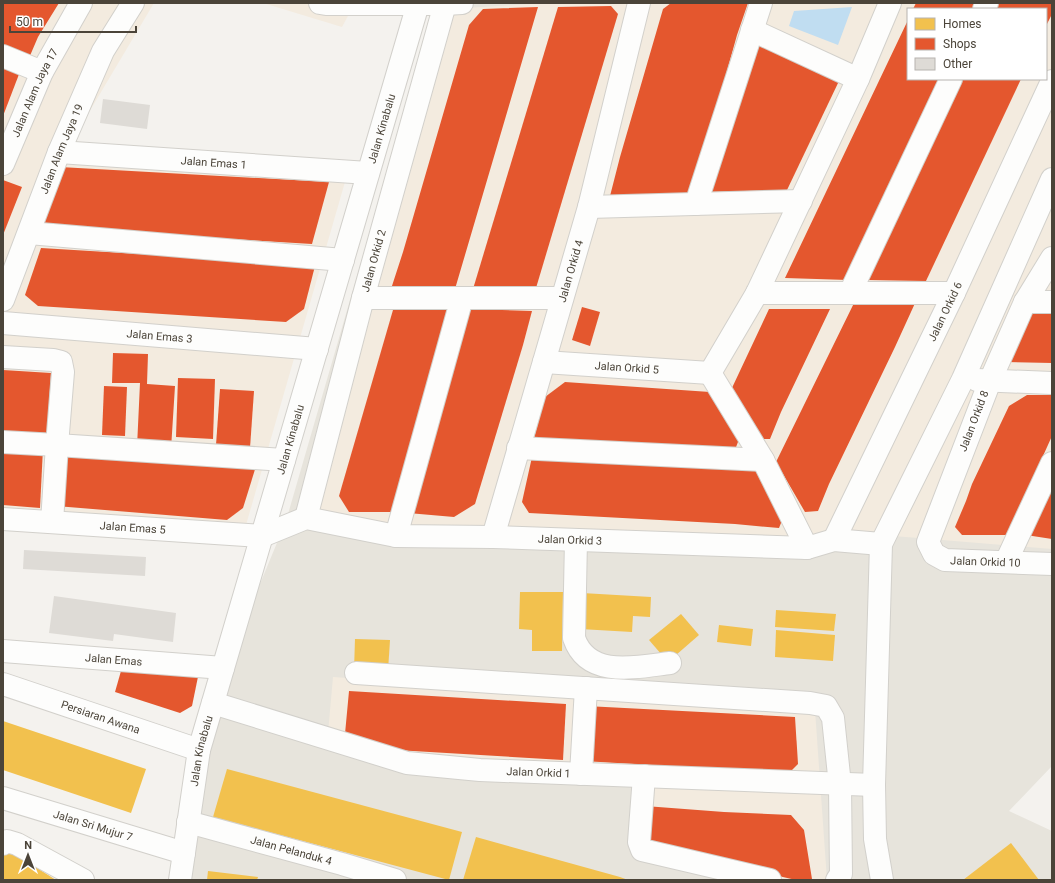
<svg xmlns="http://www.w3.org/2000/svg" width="1055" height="883" font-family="Roboto,sans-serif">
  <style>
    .residential { fill: #e7e4dc; fill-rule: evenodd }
    .commercial { fill: #f3ebdf; fill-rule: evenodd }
    .water { fill: #c0ddf1 }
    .homes { fill: #f2c14e }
    .shops { fill: #e4572e }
    .building { fill: #dedbd6 }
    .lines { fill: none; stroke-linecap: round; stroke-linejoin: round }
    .minor-casing { stroke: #d2d0cb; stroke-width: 24 }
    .minor { stroke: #fdfdfc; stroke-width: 22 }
    .labels { text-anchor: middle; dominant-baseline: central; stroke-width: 4; stroke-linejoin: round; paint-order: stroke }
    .street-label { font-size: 11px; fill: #4b4439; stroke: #fff }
  </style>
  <rect width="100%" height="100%" fill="#f4f2ee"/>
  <path class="residential" d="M436 3H1052V766L1009 811 1052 831V880H171L187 761 286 521ZM908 9H1046V79H908Z"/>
  <g class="commercial">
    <polygon points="3,3 154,3 60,161 347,175 246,525 3,512"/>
    <polygon points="263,3 355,3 342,27"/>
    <path d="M548 3H1052V549L833 531 798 542 393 529 314 512 449 9ZM908 9H1046V79H908Z"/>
    <polygon points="333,677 815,710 827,880 788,880 636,844 640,772 408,758 328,733"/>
  </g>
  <polygon class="water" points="852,7 838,45 789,26 794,11"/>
  <g class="homes">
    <polygon points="520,592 563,592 562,651 532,651 532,630 519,629"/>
    <polygon points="582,593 651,597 650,617 633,616 632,632 580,629"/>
    <polygon points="776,610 836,614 834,631 775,627"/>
    <polygon points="681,614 699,635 668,662 649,640"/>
    <polygon points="719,625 753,629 751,646 717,642"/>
    <polygon points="776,630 835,635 833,661 775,657"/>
    <polygon points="355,639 390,640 388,671 354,670"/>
    <polygon points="3,721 146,769 131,813 3,770"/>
    <polygon points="227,769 462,832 449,880 213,817"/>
    <polygon points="476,837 620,877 628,880 463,880"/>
    <polygon points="1011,843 1039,880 963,880"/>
    <polygon points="7,849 56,880 3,880 3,856"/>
    <polygon points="208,871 258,877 257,880 207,880"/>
  </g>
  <g class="shops">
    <polygon points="3,3 59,3 38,37 29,58 3,48"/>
    <polygon points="671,3 748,3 737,35 693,193 610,196 620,157 663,9"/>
    <polygon points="916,3 977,3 975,9 913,9"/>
    <polygon points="996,3 1052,3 1052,14 1046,26 1046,9 993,9"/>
    <polygon points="611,6 618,14 536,288 473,289 558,7"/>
    <polygon points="538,7 455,289 391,289 403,252 469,25 483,9"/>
    <polygon points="908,20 908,79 942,79 848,280 785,278"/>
    <polygon points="760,43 839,81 787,190 707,192"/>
    <polygon points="3,62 21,69 3,116"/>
    <polygon points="960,79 1021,79 926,281 866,280"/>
    <polygon points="60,167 329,182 312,244 115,232 40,227"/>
    <polygon points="3,180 22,187 3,235"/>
    <polygon points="41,248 255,261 315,266 304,309 286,322 38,306 25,295"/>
    <polygon points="856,299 916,301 895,347 829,484 818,511 805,512 776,462"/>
    <polygon points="582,307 600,312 590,346 572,340"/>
    <polygon points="469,309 532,311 523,345 475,504 454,517 408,513"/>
    <polygon points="769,309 830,309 781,412 770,439 760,439 731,390"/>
    <polygon points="393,310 455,310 397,512 349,512 339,496"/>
    <polygon points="1052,310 1052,363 1005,362 1031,311"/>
    <polygon points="113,353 148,354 147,384 175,386 171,449 137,447 140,383 112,383"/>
    <polygon points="3,370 51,373 47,433 3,431"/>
    <polygon points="178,378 215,379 213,439 176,437"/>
    <polygon points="565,382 710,392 739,439 735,450 534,438 545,397"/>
    <polygon points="104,386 127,387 125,436 102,435"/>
    <polygon points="220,389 254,391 250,448 216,445"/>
    <polygon points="1027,395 1052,395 1052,436 1020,507 1006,535 962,535 955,527 966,501 972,484 1009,406"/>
    <polygon points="3,446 43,448 40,508 3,505"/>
    <polygon points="61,447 257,463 243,508 227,520 56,506"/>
    <polygon points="532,457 759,469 783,518 779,528 735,524 529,513 522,502"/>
    <polygon points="1052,479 1052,539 1026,535"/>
    <polygon points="123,664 200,667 192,706 180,713 115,692"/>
    <polygon points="349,691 566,704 563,760 396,750 345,734"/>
    <polygon points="586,706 795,717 798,764 789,773 583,761"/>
    <polygon points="645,806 724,812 791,815 804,830 812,879 796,880 756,871 643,842"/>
  </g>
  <g class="building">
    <polygon points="103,99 150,105 147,129 100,123"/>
    <polygon points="24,550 146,557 145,576 23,569"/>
    <polygon points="54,596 176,613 173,642 114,634 113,641 49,633"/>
  </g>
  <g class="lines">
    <g class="minor-casing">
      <g id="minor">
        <polyline points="320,3 326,4 445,4 462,3"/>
        <polyline points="984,9 987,3"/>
        <polyline points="752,30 858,79"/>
        <polyline points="3,56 42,72"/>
        <path id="s1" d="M59 152 368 173"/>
        <path id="s2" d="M3 164 42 72 81 3"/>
        <polyline points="696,204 761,3"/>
        <polyline points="589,207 801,201"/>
        <polyline points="29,233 343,260"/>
        <path id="s3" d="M1052 258 1025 302 990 381 928 542 934 554 945 560 1052 564"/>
        <polyline points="757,293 954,293"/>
        <polyline points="850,293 951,79"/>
        <polyline points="363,298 562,298"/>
        <path id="s4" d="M3 300 59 152 103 51 133 3"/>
        <polyline points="1025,302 1052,302"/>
        <path id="s5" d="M3 323 317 349"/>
        <polyline points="3,357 53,360 61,362 63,372 57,445 52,522"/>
        <path id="s6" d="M544 362 710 373"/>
        <polyline points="710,373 757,293 858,79 890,3"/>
        <polyline points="710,373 763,460 807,548"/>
        <polyline points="977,380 1052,383"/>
        <polyline points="3,442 57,445 284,460"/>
        <polyline points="518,448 763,460"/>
        <path id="s7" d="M306 518 363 298 445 4"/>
        <path id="s8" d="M3 519 262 536 306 518 396 536 493 537 807 548 834 540 881 544"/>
        <polyline points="396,536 462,298"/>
        <path id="s9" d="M493 537 589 207 639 3"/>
        <path d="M576 540 574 638C588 679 637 667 670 663"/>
        <path id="s10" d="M834 540 954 293 1052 81"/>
        <polyline points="1006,562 1052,463"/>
        <path id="s11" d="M3 651 223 668"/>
        <polyline points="356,673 810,703 826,706 833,718 840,785 841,874 837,880"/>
        <path id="s12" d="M3 684 199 750"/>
        <path id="s13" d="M213 703 407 763 480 770 874 785"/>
        <polyline points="581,774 586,688"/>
        <polyline points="644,776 639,842 642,850 770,880"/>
        <path id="s14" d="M3 798 184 853"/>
        <path id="s15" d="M188 822 342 864 395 880"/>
        <polyline points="3,844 7,841 17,844 83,880"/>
        <path id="s16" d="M180 880 199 750 418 4"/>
        <polyline points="882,880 875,839 874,785 881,544 963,379 1052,179"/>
      </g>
    </g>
    <use href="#minor" class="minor"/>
  </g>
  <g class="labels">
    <g class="street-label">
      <text stroke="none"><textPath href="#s2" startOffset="78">Jalan Alam Jaya 17</textPath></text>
      <text stroke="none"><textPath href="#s16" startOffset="779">Jalan Kinabalu</textPath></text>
      <text stroke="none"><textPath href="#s4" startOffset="162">Jalan Alam Jaya 19</textPath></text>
      <text stroke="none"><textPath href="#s1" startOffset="155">Jalan Emas 1</textPath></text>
      <text stroke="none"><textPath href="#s7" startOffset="266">Jalan Orkid 2</textPath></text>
      <text stroke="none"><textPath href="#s9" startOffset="277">Jalan Orkid 4</textPath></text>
      <text stroke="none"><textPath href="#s10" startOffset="254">Jalan Orkid 6</textPath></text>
      <text stroke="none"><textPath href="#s5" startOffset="157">Jalan Emas 3</textPath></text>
      <text stroke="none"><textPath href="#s6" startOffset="83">Jalan Orkid 5</textPath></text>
      <text transform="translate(974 421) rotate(-69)">Jalan Orkid 8</text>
      <text stroke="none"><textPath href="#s16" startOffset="455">Jalan Kinabalu</textPath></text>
      <text stroke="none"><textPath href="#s8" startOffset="130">Jalan Emas 5</textPath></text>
      <text stroke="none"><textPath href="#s8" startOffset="573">Jalan Orkid 3</textPath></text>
      <text stroke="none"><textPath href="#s3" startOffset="377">Jalan Orkid 10</textPath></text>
      <text stroke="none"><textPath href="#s11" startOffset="111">Jalan Emas</textPath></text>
      <text stroke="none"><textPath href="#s12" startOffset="103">Persiaran Awana</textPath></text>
      <text stroke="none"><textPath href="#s16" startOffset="131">Jalan Kinabalu</textPath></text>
      <text stroke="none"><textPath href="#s13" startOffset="335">Jalan Orkid 1</textPath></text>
      <text stroke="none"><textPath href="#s14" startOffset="94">Jalan Sri Mujur 7</textPath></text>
      <text stroke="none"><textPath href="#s15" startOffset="107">Jalan Pelanduk 4</textPath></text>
    </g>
  </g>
  <rect width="1055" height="883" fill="none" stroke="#4b4439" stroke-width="8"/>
  <rect x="907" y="8" width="140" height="72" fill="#ffffff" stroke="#b7b4b0"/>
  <rect x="915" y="18" width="20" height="12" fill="#f2c14e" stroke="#b7b4b0"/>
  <text x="943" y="28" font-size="12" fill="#4b4439">Homes</text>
  <rect x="915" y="38" width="20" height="12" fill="#e4572e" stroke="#b7b4b0"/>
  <text x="943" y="48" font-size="12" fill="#4b4439">Shops</text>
  <rect x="915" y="58" width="20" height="12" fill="#dedbd6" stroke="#b7b4b0"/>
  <text x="943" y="68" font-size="12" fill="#4b4439">Other</text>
  <g transform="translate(28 855)" stroke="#ffffff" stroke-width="3" paint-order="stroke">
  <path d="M0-3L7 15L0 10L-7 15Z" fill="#4b4439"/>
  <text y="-6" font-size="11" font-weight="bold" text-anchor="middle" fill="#4b4439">N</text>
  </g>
  <path d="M10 26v6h126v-6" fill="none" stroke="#4b4439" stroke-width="2"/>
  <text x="16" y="26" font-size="12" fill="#4b4439" stroke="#ffffff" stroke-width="3" paint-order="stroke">50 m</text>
</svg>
